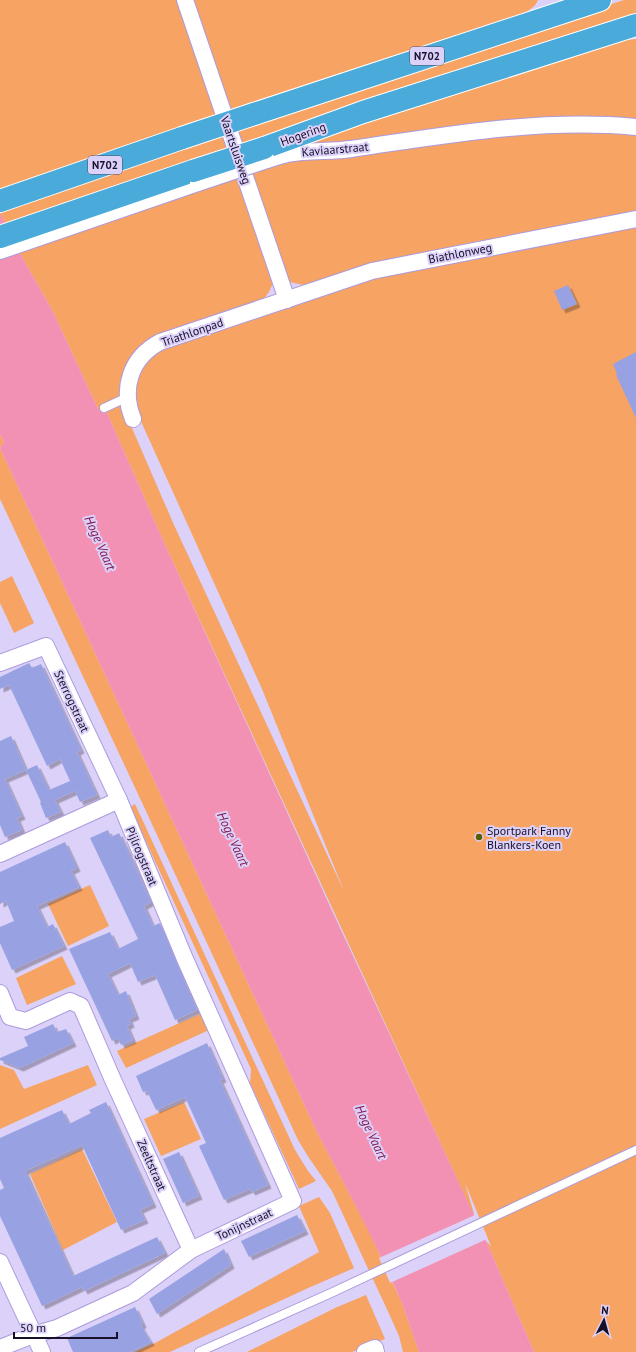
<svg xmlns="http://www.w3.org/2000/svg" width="636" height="1352" font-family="'PT Sans',sans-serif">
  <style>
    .green { fill: #f6a363 }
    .water { fill: #f391b5 }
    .pier { fill: #dbd1f9 }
    .building { fill: #98a2e3; filter: url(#shadow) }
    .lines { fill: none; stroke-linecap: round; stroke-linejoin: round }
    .service-casing { stroke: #ad9bdc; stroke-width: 10 }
    .minor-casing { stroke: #ad9bdc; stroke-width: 18 }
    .trunk-casing { stroke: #fff; stroke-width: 24 }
    .service { stroke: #fff; stroke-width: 8 }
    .minor { stroke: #fff; stroke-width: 16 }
    .trunk { stroke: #4aabda; stroke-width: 22 }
    .minor-bridge-casing { stroke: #ad9bdc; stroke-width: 18; stroke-linecap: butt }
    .trunk-bridge-casing { stroke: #fff; stroke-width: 24; stroke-linecap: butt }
    .minor-bridge { stroke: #fff; stroke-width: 16 }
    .trunk-bridge { stroke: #4aabda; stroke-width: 22 }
    .poi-dot { fill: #566000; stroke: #dbd1f9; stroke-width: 1.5 }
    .labels { text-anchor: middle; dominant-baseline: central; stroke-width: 4; stroke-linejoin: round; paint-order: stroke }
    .shield { fill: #dbd1f9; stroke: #524a67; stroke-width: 1 }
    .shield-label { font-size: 11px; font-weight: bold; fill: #181028 }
    .street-label { font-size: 12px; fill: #181028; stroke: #dbd1f9 }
    .poi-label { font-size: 12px; fill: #181028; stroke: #dbd1f9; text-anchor: start }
    .water-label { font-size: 13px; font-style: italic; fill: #85184d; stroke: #dbd1f9 }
  </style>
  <defs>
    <filter id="shadow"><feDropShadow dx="3.5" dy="3.5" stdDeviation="0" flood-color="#0004"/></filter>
  </defs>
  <rect width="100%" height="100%" fill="#dbd1f9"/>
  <g class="green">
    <polygon points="0,0 181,0 219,115 0,190"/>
    <path d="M191 0H538C534 12 513 17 503 22L317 82 230 111Z"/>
    <polygon points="624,0 636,0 636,14 242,145 236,128 457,53"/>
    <polygon points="636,39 636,121 280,149 484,82 516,75 616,41"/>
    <polygon points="516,130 636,131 636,211 454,246 362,266 303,285 290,282 283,272 250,170 287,158"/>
    <polygon points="225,131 231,149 6,226 0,213 0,209"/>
    <polygon points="239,174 273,283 269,292 263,300 136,354 128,419 174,525 344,891 262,689 134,406 135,380 142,365 155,351 372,276 636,223 636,1352 534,1352 486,1241 491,1246 465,1183 474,1214 473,1214 166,547 107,413 99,411 52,310 18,250"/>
    <polygon points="0,434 4,442 0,448 317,1132 368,1229 402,1303 419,1352 403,1352 399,1336 391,1318 332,1191 309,1158 298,1140 145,809 0,499"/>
    <polygon points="12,576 34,623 14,633 0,603 0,582"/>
    <polygon points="135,804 295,1150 308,1171 316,1181 299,1189 250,1083 251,1069 130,807"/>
    <polygon points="90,885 109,926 68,946 48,904"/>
    <polygon points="62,956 76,984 27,1005 16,978"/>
    <polygon points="202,1013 209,1030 126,1068 117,1051"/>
    <polygon points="0,1065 14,1070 24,1089 88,1065 97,1085 0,1129"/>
    <polygon points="184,1102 201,1139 161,1156 144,1119"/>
    <polygon points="82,1149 117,1222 63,1250 30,1174"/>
    <polygon points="319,1197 330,1213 354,1268 306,1289 170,1352 135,1352 157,1342 319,1252 299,1206"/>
    <polygon points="366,1295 385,1339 352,1352 247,1352 335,1308"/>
  </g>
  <path class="water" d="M0 213 18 250 52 310 99 411 107 413 166 547 334 915 486 1241 534 1352H419C413 1336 408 1319 402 1303 377 1244 346 1188 317 1132L0 448 4 442 0 434Z"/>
  <polygon class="pier" points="475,1215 487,1239 390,1283 379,1258"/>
  <g class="building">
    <polygon points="568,285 577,304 562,310 554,291"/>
    <polygon points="636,352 636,418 616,375 617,374 613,364"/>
    <polygon points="29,663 32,668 41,664 81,750 77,752 97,795 80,802 75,791 55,800 61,812 46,818 40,803 41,802 26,770 37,765 49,790 70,781 60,759 47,766 9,685 0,689 0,677"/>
    <polygon points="11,736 26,770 5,779 22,816 17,818 22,830 5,837 0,825 0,741"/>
    <polygon points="108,830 111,837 119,833 125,845 151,902 144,906 153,926 160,923 197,1010 175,1020 155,975 138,982 130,963 108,974 118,995 126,991 136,1016 129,1019 131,1024 127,1026 133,1040 121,1045 118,1038 112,1041 69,949 110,932 118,949 138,939 90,838"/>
    <polygon points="65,842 77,868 71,871 79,887 37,906 47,927 53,924 64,946 12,970 0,943 0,927 14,921 6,901 0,904 0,872"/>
    <polygon points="53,1024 57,1032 66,1029 73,1043 20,1068 0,1060 0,1058 28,1046 24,1037"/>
    <polygon points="207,1043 223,1079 220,1080 268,1185 252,1192 250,1189 224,1200 199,1146 206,1143 185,1097 156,1110 147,1091 143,1092 136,1076"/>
    <polygon points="106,1102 153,1204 140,1210 145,1220 121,1230 82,1145 25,1171 73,1276 157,1237 165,1253 84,1291 82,1287 42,1306 0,1216 0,1190 4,1188 0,1179 0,1138 62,1110 69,1124 91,1113 89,1110"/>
    <polygon points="179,1152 199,1196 183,1203 163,1159"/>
    <polygon points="297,1215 305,1231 249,1257 241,1241"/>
    <polygon points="224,1249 231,1265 157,1314 149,1299"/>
    <polygon points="135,1307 143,1324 141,1326 151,1342 131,1352 73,1352 67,1338"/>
  </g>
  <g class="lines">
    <g class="service-casing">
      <g id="service">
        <polyline points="104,408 128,397"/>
        <polyline points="199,1352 331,1293 636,1150"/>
      </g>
    </g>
    <g class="minor-casing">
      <g id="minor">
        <polyline points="185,0 287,300"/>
        <path d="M267 160C274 158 281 155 287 154 308 150 330 152 351 149 446 135 540 118 636 127"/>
        <polyline points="0,251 198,183"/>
        <path d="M133 419C121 389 130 358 160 342L372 271 636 219"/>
        <polyline points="0,663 46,646 119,800"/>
        <polyline points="0,854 119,800 185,959 293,1201 191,1250 133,1293 57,1328 33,1335 0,1348"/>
        <polyline points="0,993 10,1017 26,1021 70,1001 81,1006 113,1080 191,1250"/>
        <polyline points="0,1262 42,1352"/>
        <polyline points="365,1352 375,1348 376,1352"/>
      </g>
    </g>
    <g class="trunk-casing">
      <g id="trunk">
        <polyline points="254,114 600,0"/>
        <polyline points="264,148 363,112 636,25"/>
        <polyline points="0,201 182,138"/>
        <polyline points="0,237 193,171"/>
      </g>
    </g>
    <use href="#service" class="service"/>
    <use href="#minor" class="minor"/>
    <use href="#trunk" class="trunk"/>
    <g class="minor-bridge-casing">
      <polyline id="minor-bridge" points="198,183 267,160"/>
    </g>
    <g class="trunk-bridge-casing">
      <g id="trunk-bridge">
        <polyline points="182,138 254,114"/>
        <polyline points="193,171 264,148"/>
      </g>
    </g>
    <use href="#minor-bridge" class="minor-bridge"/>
    <use href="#trunk-bridge" class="trunk-bridge"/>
  </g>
  <circle class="poi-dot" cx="479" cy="837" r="4"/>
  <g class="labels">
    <g class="shield">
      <rect x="410" y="47" width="34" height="18" rx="3"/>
      <rect x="88" y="156" width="34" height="18" rx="3"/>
    </g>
    <g class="shield-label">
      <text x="427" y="56">N702</text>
      <text x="105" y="165">N702</text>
    </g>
    <g class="street-label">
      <text transform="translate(303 134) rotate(-20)">Hogering</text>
      <text transform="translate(335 149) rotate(-5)">Kaviaarstraat</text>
      <text transform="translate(236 150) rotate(71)">Vaartsluisweg</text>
      <text transform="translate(460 253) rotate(-11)">Biathlonweg</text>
      <text transform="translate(192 332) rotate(-19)">Triathlonpad</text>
      <text transform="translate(72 701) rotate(65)">Sterrogstraat</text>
      <text transform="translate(142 856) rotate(67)">Pijlrogstraat</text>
      <text transform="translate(152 1165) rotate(66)">Zeeltstraat</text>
      <text transform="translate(244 1224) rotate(-25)">Tonijnstraat</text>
    </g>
    <g class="poi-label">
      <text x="487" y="830">Sportpark Fanny<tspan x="487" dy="14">Blankers-Koen</tspan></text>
    </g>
    <g class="water-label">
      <text transform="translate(100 543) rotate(66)">Hoge Vaart</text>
      <text transform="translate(233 839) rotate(65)">Hoge Vaart</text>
      <text transform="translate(371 1132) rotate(65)">Hoge Vaart</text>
    </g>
  </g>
  <g transform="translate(604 1320) rotate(6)" stroke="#dbd1f9" stroke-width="3" paint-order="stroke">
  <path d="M0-3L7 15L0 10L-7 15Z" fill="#181028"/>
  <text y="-6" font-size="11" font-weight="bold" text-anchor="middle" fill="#181028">N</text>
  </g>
  <path d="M14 1332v6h103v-6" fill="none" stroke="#181028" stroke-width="2"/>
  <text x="20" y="1332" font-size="12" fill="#181028" stroke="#dbd1f9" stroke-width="3" paint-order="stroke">50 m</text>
</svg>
